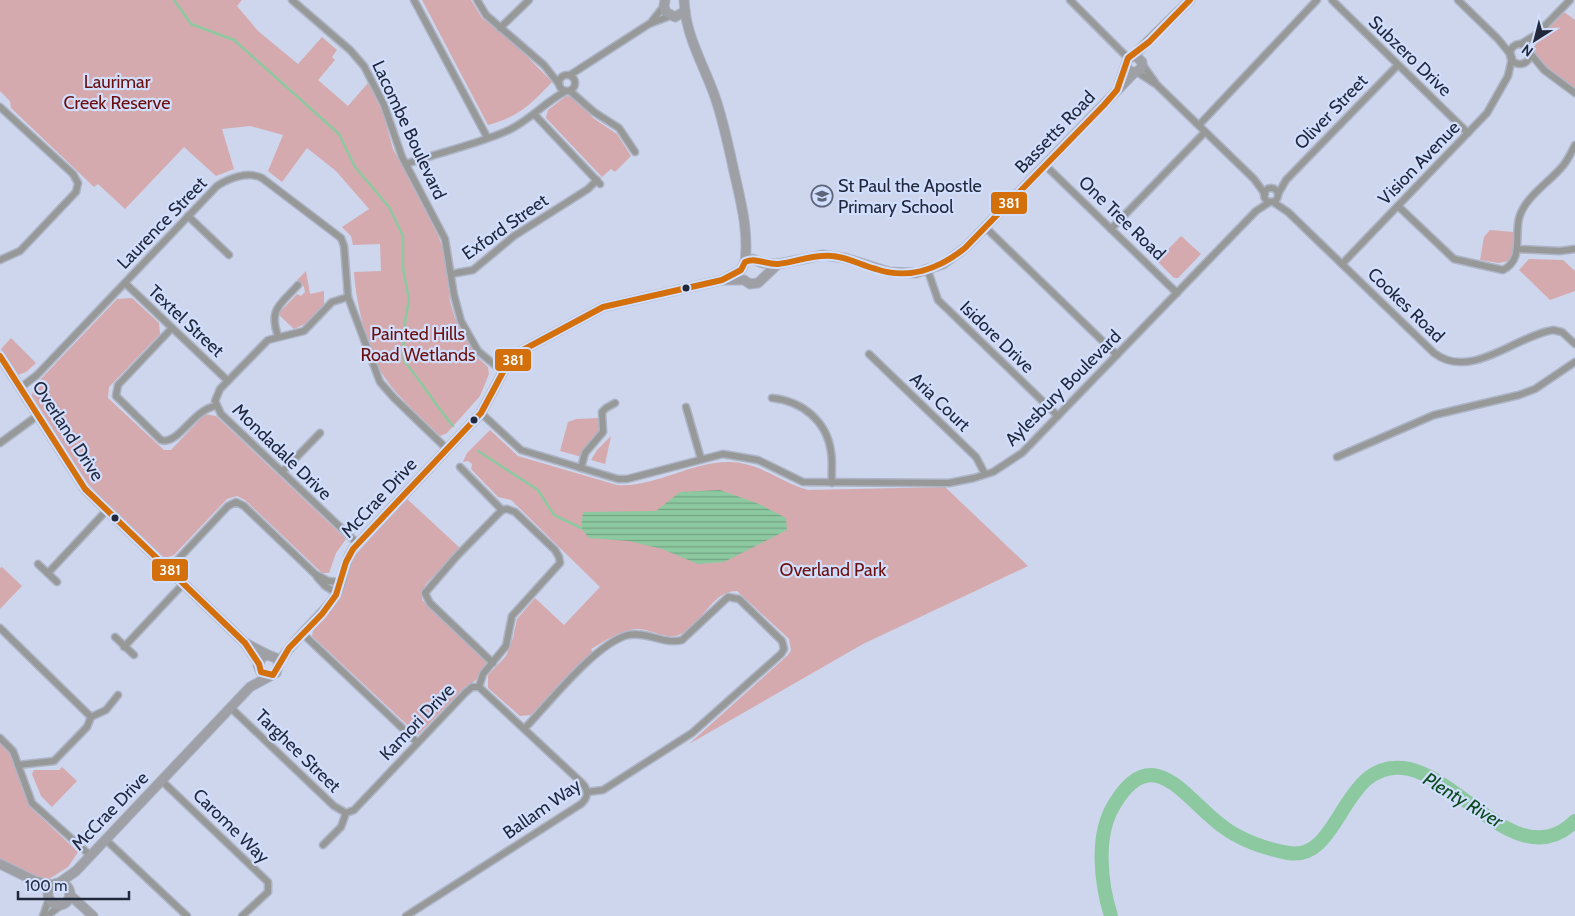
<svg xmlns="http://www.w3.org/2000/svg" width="1575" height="916" font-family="Cabin,sans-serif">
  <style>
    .green { fill: #d5aaae }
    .water { fill: url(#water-rules) }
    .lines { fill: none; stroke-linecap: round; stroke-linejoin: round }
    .stream { stroke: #8dc9a0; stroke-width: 2.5 }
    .river { stroke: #8dc9a0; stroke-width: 14 }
    .street-casing { stroke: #adb4c6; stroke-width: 9 }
    .secondary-casing { stroke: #adb4c6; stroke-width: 11 }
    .street { stroke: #979898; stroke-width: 6 }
    .secondary { stroke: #9ea0a6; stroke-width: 9 }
    .bus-1-casing { stroke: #d1defd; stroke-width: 10 }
    .bus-1 { stroke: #d3700c; stroke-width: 6 }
    .bus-dot { fill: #21283c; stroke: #d1defd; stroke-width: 2 }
    .labels { text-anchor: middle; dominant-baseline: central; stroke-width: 4.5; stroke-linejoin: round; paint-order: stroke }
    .street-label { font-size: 18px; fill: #21283c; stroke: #d1defd }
    .park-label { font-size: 18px; fill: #6b0e0c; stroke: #d1defd }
    .poi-label { font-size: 18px; fill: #21283c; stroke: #d1defd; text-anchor: start }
    .water-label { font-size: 19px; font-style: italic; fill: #0b4a1d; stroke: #d1defd }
    .line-badge { stroke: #d1defd; stroke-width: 2 }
    .badge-label { font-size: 14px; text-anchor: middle; font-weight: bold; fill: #fff }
  </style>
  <defs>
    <pattern id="water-rules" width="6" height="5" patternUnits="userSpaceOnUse" patternTransform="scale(1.25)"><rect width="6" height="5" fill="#8dc9a0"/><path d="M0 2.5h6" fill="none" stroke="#73a384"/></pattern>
  </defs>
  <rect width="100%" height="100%" fill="#cdd6ec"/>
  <g class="green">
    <path d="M0 0H242L237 6 258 31 298 64 322 37 337 50 332 57 335 60 318 80 348 106 368 83 383 113 393 149 438 235 445 255 450 301 455 318 478 358 488 367 489 374 480 396 447 433 440 436C421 417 400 400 385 378 367 351 356 303 354 272L381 271 380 244 353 245 351 236 342 227 369 209 336 171 307 148 282 182 268 171 283 135 250 126 222 129 234 169 216 176 184 147 125 209 98 184 94 187 11 108 10 101 0 91Z"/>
    <path d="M422 0H471L482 18 510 39 552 82C531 104 519 117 488 125Z"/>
    <polygon points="1564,12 1575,20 1575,88 1539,61 1533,50 1537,40"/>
    <polygon points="566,96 573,97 593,118 617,134 631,156 615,172 611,169 602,177 546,118 548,110"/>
    <polygon points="1490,230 1514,232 1513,252 1508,261 1499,263 1480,260 1484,237"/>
    <polygon points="1181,236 1201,254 1178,278 1174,278 1157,261"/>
    <polygon points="1529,259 1563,260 1575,271 1575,291 1550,300 1519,270"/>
    <polygon points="306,271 310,294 324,291 324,304 307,323 294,329 278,314 297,294 301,296 305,292 304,287 297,280"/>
    <polygon points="132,298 159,323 160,334 109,387 108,398 164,450 171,450 205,414 216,416 346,539 336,553 329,573 322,573 245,500 237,496 227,499 174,555 165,558 102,499 86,481 32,396 33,387 117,299"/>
    <polygon points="11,338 36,363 26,372 18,375 1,349"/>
    <polygon points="598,418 600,431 582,457 560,451 568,422 576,419"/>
    <path d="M490 430 518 456 617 485C655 488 691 461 730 462 761 463 780 482 808 490L945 487 1028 566 863 644 689 744 788 655 791 650 789 639 737 591C711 591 703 624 681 634 668 641 651 629 637 629 620 630 605 641 591 649L593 652 531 715 520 716 488 688V675L506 656 513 638 517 619 535 598 564 625 600 587 511 500 498 497 471 469 472 464 468 461 463 462 467 453Z"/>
    <polygon points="611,436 605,464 591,460 597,450"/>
    <polygon points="406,498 460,548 425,585 422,600 487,662 476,680 465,687 418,735 312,636 314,627 336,604 342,595 353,558"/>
    <polygon points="2,567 22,586 0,609 0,568"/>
    <polygon points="0,744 9,751 29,806 78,852 68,867 49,879 27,874 0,864"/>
    <polygon points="62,767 77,781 52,807 41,796 32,774 34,770 59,770"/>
  </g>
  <polygon class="water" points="720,490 759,504 786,518 787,530 724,562 698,564 662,549 629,541 589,538 581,528 583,512 656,511 680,492"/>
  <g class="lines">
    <g class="stream">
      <path d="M174 0 191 24 234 40 339 134 355 167 389 207 403 236V268L409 299 403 334 404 361C422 382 435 405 453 426"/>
      <polyline points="478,451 538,490 554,515 581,528"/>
    </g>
    <path class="river" d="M1111 916C1101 884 1095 836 1114 805 1153 739 1185 799 1222 826 1240 840 1266 849 1288 853 1341 862 1341 761 1403 768 1458 773 1519 877 1575 821"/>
    <g class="street-casing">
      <g id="street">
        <polyline points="292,0 350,50 364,66 384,105 402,157 445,239 454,295 461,321 478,351 503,372"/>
        <polyline points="414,0 487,137"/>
        <polyline points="477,0 486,15 544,65 559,84"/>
        <polyline points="1070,0 1128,58"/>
        <polyline points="1332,0 1468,133"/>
        <polyline points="1458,0 1498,39 1511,55"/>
        <polyline points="652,21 664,6"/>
        <polyline points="500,28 529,0"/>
        <polyline points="1521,44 1537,34 1570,0"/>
        <circle cx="1520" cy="54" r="10"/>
        <polyline points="1530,53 1544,70 1575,93"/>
        <polyline points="1142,64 1155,82"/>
        <polyline points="1137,72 1157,85 1254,179 1265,194"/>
        <circle cx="567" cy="83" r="8"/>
        <polyline points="570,75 649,24 670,16"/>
        <polyline points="570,91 594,112 619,128 635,152"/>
        <polyline points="0,107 73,174 78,183 76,192 20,251 0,260"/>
        <polyline points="534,114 600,184"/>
        <polyline points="1199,125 1317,0"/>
        <path d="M406 164C440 152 476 145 509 130 530 120 545 102 566 91"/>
        <polyline points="1045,165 1177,293"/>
        <circle cx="1271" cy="195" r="7"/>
        <polyline points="1278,194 1286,180 1398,65"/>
        <path d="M1273 202 1288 212 1434 353C1471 381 1515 336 1553 330L1562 332 1575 344"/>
        <path d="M1398 206 1454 259 1503 270C1525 259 1513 234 1520 215 1527 196 1548 183 1561 168 1567 162 1571 153 1575 145"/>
        <polyline points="188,216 229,255"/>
        <polyline points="985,227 1117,355"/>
        <polyline points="1111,229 1205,132"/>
        <polyline points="1517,249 1560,251 1575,249"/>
        <polyline points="1342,264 1487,113 1508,76 1512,58"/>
        <polyline points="928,271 938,300 1058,416"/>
        <polyline points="451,274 473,270 514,236 588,189 597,180"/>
        <polyline points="125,283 228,381"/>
        <polyline points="348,297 332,302 304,331 268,340 220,389 215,401 221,414 358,544"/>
        <path d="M172 328 118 385 116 396 161 440C178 446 193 409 216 406"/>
        <path d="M278 336C268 309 281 304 298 285"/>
        <polyline points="869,354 976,457 985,474"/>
        <path d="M20 388 37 375 217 186C229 178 248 171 262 178L341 238 344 246 348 297 380 382 394 398 447 449"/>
        <path d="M772 398C802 401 827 421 831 452 833 462 831 473 832 483"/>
        <polyline points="686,407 701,459"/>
        <polyline points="481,413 521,450 618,479 627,479 723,454 758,460 803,482 949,483 974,478 993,472 1022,453 1256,211 1270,202"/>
        <polyline points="0,443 37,416"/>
        <polyline points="1337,457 1434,415 1519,395 1535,389 1575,362"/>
        <polyline points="460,467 502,510"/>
        <polyline points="581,468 585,453 603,432 602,412 606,408 615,403"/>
        <polyline points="282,472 320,433"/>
        <polyline points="38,564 57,582"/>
        <polyline points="168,570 228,506 236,502 244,506 315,574 328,581 340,582"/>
        <polyline points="48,573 106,511"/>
        <polyline points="317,577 325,586 337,593"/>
        <polyline points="0,628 91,717 87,727 54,761 18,765"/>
        <polyline points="302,633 417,742"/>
        <polyline points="115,637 134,655"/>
        <polyline points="124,647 183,584"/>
        <polyline points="493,663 430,603 425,593 456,557 502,510"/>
        <polyline points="479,687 483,674 506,646 512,616 560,563 559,557 555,550 515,512 507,509 502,510"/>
        <polyline points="231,708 334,806 346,813"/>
        <polyline points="91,717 106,710 118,695"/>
        <path d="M525 728C549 703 596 643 628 635 647 631 664 645 682 640L728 597 739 599 782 641 784 649 781 654 692 733 603 790 587 792"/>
        <polyline points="0,738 13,751 32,803 91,856"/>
        <polyline points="162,781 268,882 268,892 242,916"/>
        <polyline points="106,840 187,916"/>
        <polyline points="323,845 341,827 346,813 354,810 466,692 472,687 479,687"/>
        <polyline points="43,916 49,899"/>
        <polyline points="47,916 60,906"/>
        <path d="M406 916 581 804C588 798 589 790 582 783L479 687"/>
      </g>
    </g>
    <g class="secondary-casing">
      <g id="secondary">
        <polyline points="665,0 664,6 666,12 675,17 685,11 684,0"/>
        <path d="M685 11C689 42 705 68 715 97 723 120 728 144 733 167 740 199 749 229 745 262"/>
        <polyline points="1133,56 1190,0"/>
        <polyline points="1119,85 1128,58 1136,56 1142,62 1142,67 1137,72 1132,72 1126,68"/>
        <polyline points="723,280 744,280 750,284 758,283 778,264 823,255 845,258 889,272 916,273 943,264 965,248 1134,73"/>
        <polyline points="0,356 85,489 245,643 259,664"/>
        <polyline points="245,643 268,655"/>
        <path d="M279 663C294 638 317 621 334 598 344 585 341 567 353 549L481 413 503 372 521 351 603 307 722 280 741 270 745 262 752 259 763 263 778 264"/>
        <polyline points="0,864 35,881 53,885"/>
        <circle cx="59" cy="894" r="11"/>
        <polyline points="59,883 76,871 250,687 276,673 279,663 276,658 268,655 262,657 258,665 261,672 269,676"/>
        <polyline points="70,895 93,916"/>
      </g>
    </g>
    <use href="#street" class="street"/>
    <use href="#secondary" class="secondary"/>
    <g class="bus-1-casing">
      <path id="bus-1" d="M0 356 85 489 245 643 259 664 261 672 273 675 289 648 322 614 336 595 346 562 353 549 481 413 503 372 521 351 603 307 722 280 741 270 745 262C757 257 766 265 778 264 797 262 813 254 832 256 847 257 861 265 876 269 908 280 939 269 965 248L1104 105 1117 90 1128 58 1149 42 1190 0"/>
    </g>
    <use href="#bus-1" class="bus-1"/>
  </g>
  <defs>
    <g id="school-ring" transform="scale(1.125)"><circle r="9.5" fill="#d1defd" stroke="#5d657a" stroke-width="1.5"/><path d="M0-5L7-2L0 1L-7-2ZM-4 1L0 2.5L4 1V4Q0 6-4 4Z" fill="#5d657a"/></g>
  </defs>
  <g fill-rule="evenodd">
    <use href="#school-ring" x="822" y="196"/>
  </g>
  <g class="bus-dot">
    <circle cx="686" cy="288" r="4.5"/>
    <circle cx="474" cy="420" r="4.5"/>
    <circle cx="115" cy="518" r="4.5"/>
  </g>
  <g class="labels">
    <g class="street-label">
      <text transform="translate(1410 56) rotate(44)">Subzero Drive</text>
      <text transform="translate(1331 112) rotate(-46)">Oliver Street</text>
      <text transform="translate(409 130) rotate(65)">Lacombe Boulevard</text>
      <text transform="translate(1055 132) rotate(-46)">Bassetts Road</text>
      <text transform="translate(1419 163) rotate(-46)">Vision Avenue</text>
      <text transform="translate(1122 218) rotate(44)">One Tree Road</text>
      <text transform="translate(162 223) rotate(-46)">Laurence Street</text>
      <text transform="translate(505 227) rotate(-35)">Exford Street</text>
      <text transform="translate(1406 305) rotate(44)">Cookes Road</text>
      <text transform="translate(186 321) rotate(43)">Textel Street</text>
      <text transform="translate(997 337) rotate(44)">Isidore Drive</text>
      <text transform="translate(1063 388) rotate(-45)">Aylesbury Boulevard</text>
      <text transform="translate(940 402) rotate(44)">Aria Court</text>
      <text transform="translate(68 431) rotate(57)">Overland Drive</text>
      <text transform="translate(282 452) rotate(44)">Mondadale Drive</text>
      <text transform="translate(379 498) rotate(-47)">McCrae Drive</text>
      <text transform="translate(417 722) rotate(-46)">Kamori Drive</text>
      <text transform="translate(298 751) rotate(44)">Targhee Street</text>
      <text transform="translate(542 809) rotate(-35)">Ballam Way</text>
      <text transform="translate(110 811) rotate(-46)">McCrae Drive</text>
      <text transform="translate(231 826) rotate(44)">Carome Way</text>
    </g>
    <g class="park-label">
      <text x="117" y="82">Laurimar<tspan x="117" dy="21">Creek Reserve</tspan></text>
      <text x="418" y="334">Painted Hills<tspan x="418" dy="21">Road Wetlands</tspan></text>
      <text x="833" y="570">Overland Park</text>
    </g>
    <g class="poi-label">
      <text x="838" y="186">St Paul the Apostle<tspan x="838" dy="21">Primary School</tspan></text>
    </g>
    <g class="water-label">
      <text transform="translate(1463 800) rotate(31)">Plenty River</text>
    </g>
  </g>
  <g class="line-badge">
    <rect x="990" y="191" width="38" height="24" rx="5" fill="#d3700c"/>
    <rect x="494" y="348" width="38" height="24" rx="5" fill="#d3700c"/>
    <rect x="151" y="558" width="38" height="24" rx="5" fill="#d3700c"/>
  </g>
  <g class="badge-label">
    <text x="1009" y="208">381</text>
    <text x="513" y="365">381</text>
    <text x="170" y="575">381</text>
  </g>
  <g transform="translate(1535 40) rotate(216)" stroke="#d1defd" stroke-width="4" paint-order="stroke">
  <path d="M0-4L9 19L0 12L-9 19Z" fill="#21283c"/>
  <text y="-8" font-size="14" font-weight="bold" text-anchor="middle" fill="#21283c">N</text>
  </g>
  <path d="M18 891v8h111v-8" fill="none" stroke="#21283c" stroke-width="2.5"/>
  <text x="25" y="891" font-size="15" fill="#21283c" stroke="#d1defd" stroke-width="4" paint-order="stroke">100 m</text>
</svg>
